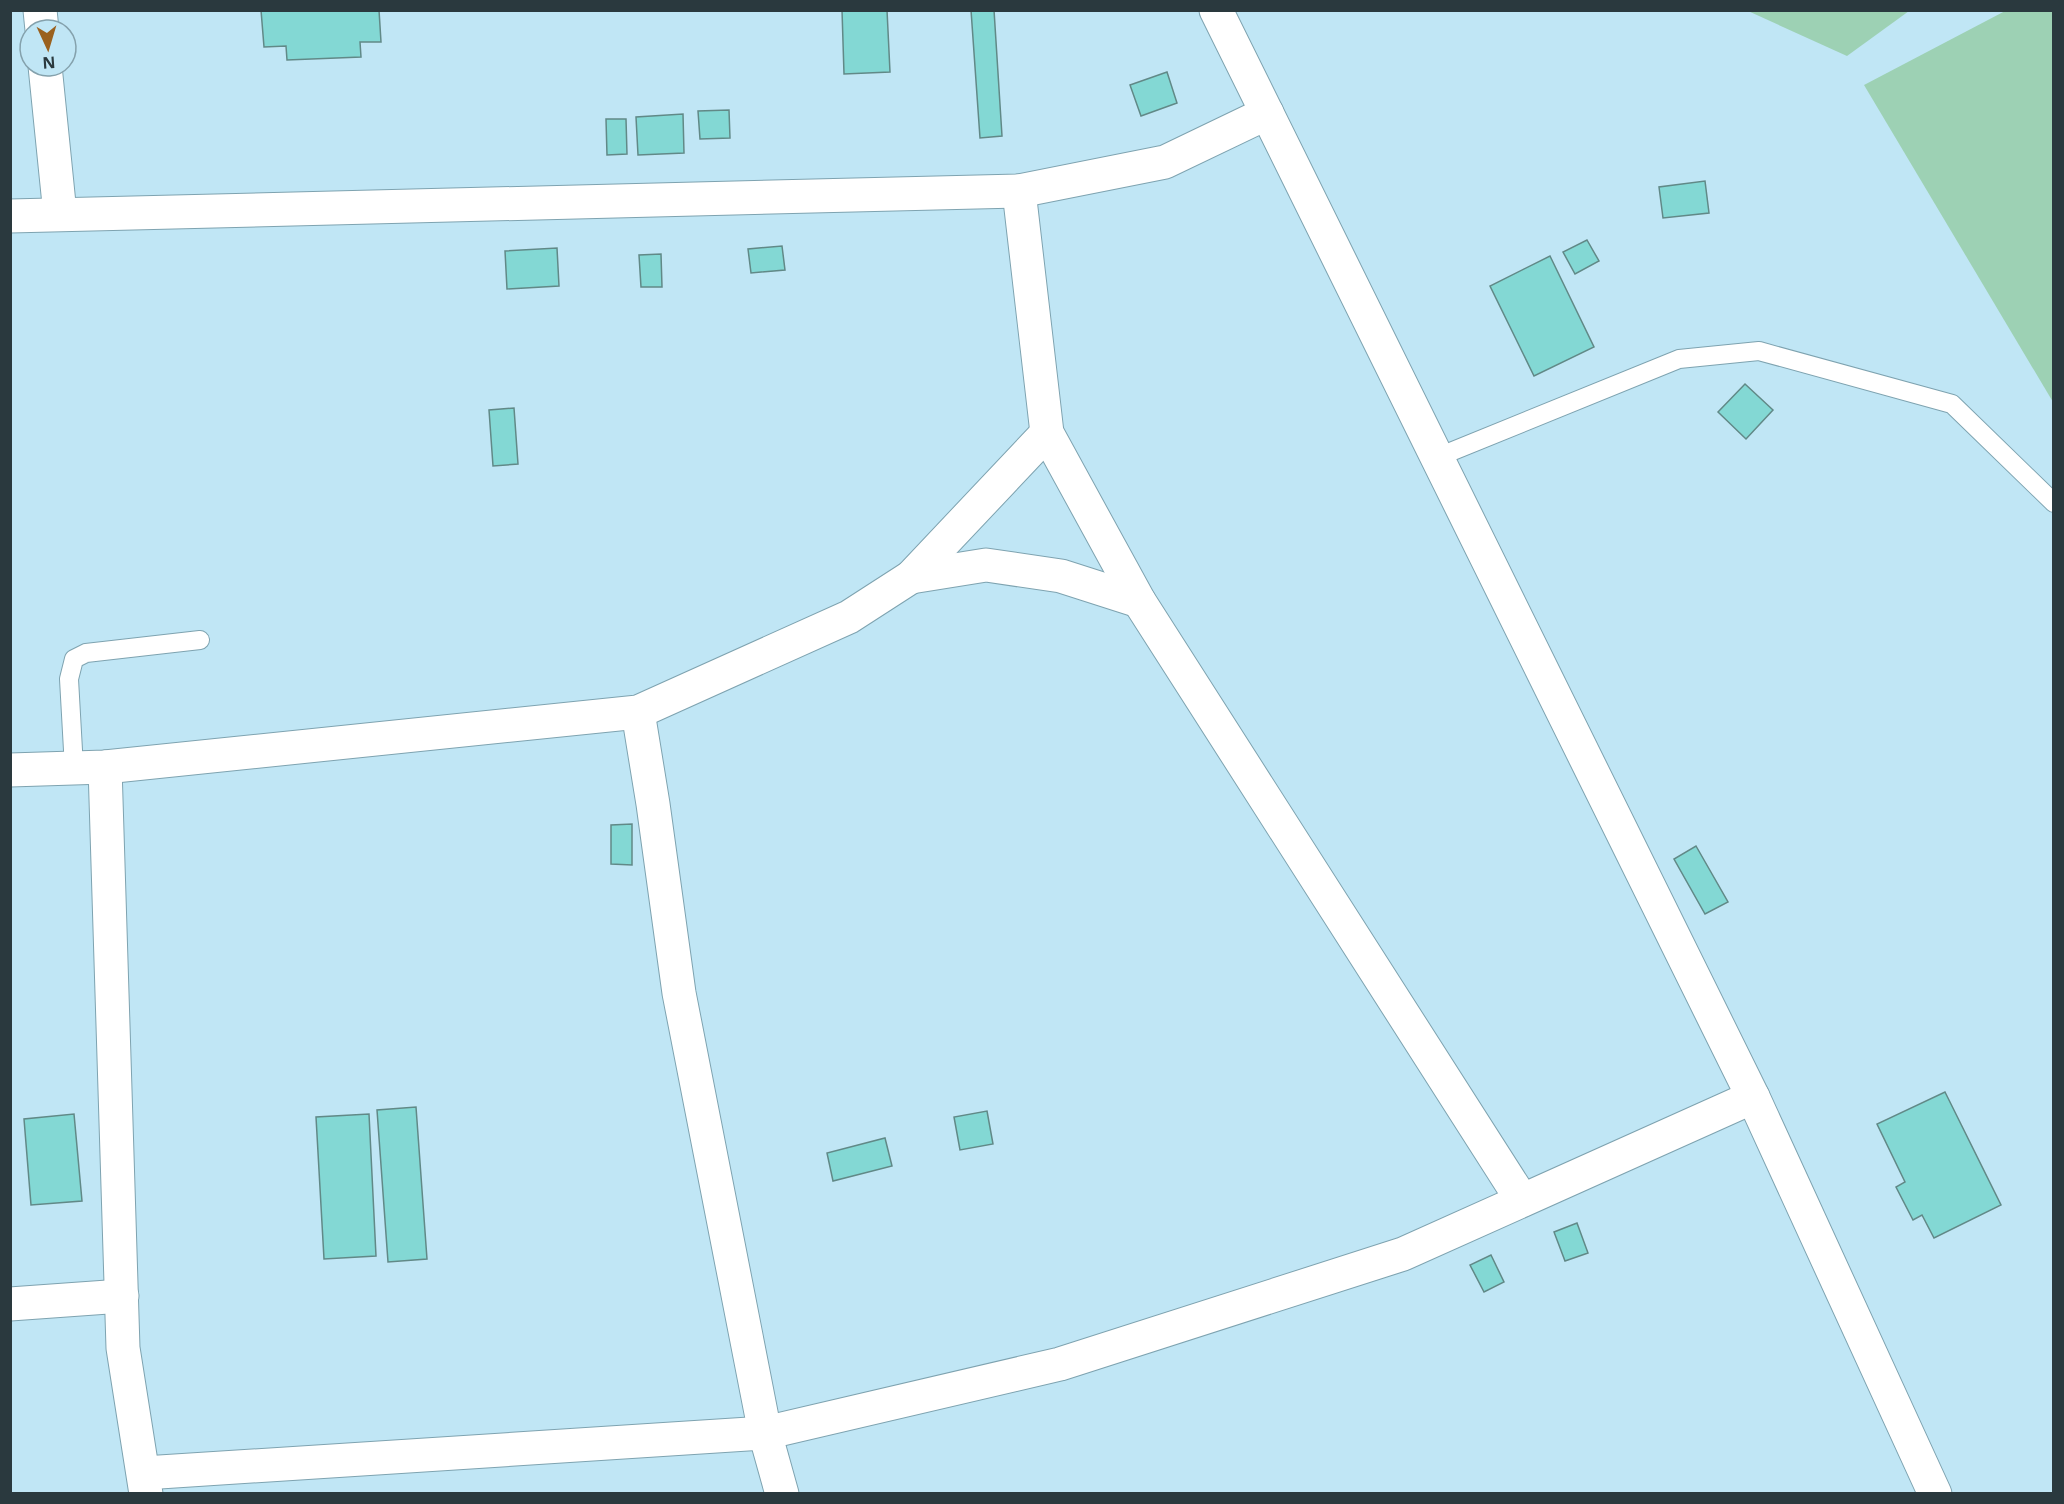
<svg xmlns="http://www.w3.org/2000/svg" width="2064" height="1504" font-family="'Noto Sans',sans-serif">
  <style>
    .green { fill: #9dd1b4 }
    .building { fill: #83d8d4; stroke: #618987; stroke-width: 1.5 }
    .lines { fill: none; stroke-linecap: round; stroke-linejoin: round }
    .service-casing { stroke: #7ea3b0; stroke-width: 20 }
    .minor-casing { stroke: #7ea3b0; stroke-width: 35 }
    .service { stroke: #fff; stroke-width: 18 }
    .minor { stroke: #fff; stroke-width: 33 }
  </style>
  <rect width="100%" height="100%" fill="#c0e6f5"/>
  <g class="green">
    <polygon points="2007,10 2053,11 2053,402 1864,85"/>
    <polygon points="1748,11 1909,11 1847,56"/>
  </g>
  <g class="building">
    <polygon points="261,10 379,10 381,42 360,42 361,57 287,60 286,46 264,47"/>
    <polygon points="842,10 887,10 890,72 844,74"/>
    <polygon points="971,10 994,10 1002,136 980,138"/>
    <polygon points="1167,72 1177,103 1141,116 1130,85"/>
    <polygon points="729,110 730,138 700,139 698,111"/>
    <polygon points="683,114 684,153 638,155 636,117"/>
    <polygon points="606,119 626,119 627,154 607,155"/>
    <polygon points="1705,181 1709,213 1663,218 1659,187"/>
    <polygon points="1587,240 1599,261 1575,274 1563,252"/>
    <polygon points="782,246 785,270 751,273 748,249"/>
    <polygon points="557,248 559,286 507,289 505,251"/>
    <polygon points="661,254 662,287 641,287 639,255"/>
    <polygon points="1550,256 1594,347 1534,376 1490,286"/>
    <polygon points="1745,384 1773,410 1746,439 1718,412"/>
    <polygon points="514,408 518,464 493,466 489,410"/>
    <polygon points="632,824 632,865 611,864 611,825"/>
    <polygon points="1696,846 1728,902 1705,914 1674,859"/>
    <polygon points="1945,1092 2001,1205 1934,1238 1922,1215 1913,1220 1896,1187 1905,1182 1877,1124"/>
    <polygon points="416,1107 427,1259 388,1262 377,1110"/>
    <polygon points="987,1111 993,1144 960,1150 954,1117"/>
    <polygon points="74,1114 82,1201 31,1205 24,1119"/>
    <polygon points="369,1114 376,1256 324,1259 316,1117"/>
    <polygon points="885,1138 892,1166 833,1181 827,1153"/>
    <polygon points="1577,1223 1588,1253 1565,1261 1554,1232"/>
    <polygon points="1491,1255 1504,1282 1484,1292 1470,1265"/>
  </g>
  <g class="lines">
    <g class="service-casing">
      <g id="service">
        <polyline points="1438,457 1679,359 1759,351 1952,404 2054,503"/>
        <polyline points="74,768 69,679 74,659 86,653 200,640"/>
      </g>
    </g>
    <g class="minor-casing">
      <g id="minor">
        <polyline points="40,10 42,30"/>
        <polyline points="1216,10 1753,1097 1935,1494"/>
        <polyline points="45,66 60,214"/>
        <polyline points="1019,191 1047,433 1139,601 1522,1200"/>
        <polyline points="10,216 1019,191 1165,162 1267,113"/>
        <polyline points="911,577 986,565 1061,576 1139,601"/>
        <polyline points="638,712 653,804 679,993 765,1433 782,1494"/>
        <polyline points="105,767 123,1348 146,1494"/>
        <polyline points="10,770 105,767 638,712 849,617 911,577 1047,433"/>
        <polyline points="10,1304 122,1296"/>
        <polyline points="144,1473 765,1433 1060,1364 1403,1254 1753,1097"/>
      </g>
    </g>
    <use href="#service" class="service"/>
    <use href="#minor" class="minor"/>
  </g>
  <rect width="2064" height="1504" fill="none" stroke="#2a393e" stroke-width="24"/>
  <g transform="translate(48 48) rotate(176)"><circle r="28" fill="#c0e6f5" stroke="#84a1ac" stroke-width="1.5"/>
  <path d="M0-4.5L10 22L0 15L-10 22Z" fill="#9a611e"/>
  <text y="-9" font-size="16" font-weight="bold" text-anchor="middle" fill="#2a393e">N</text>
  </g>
</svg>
